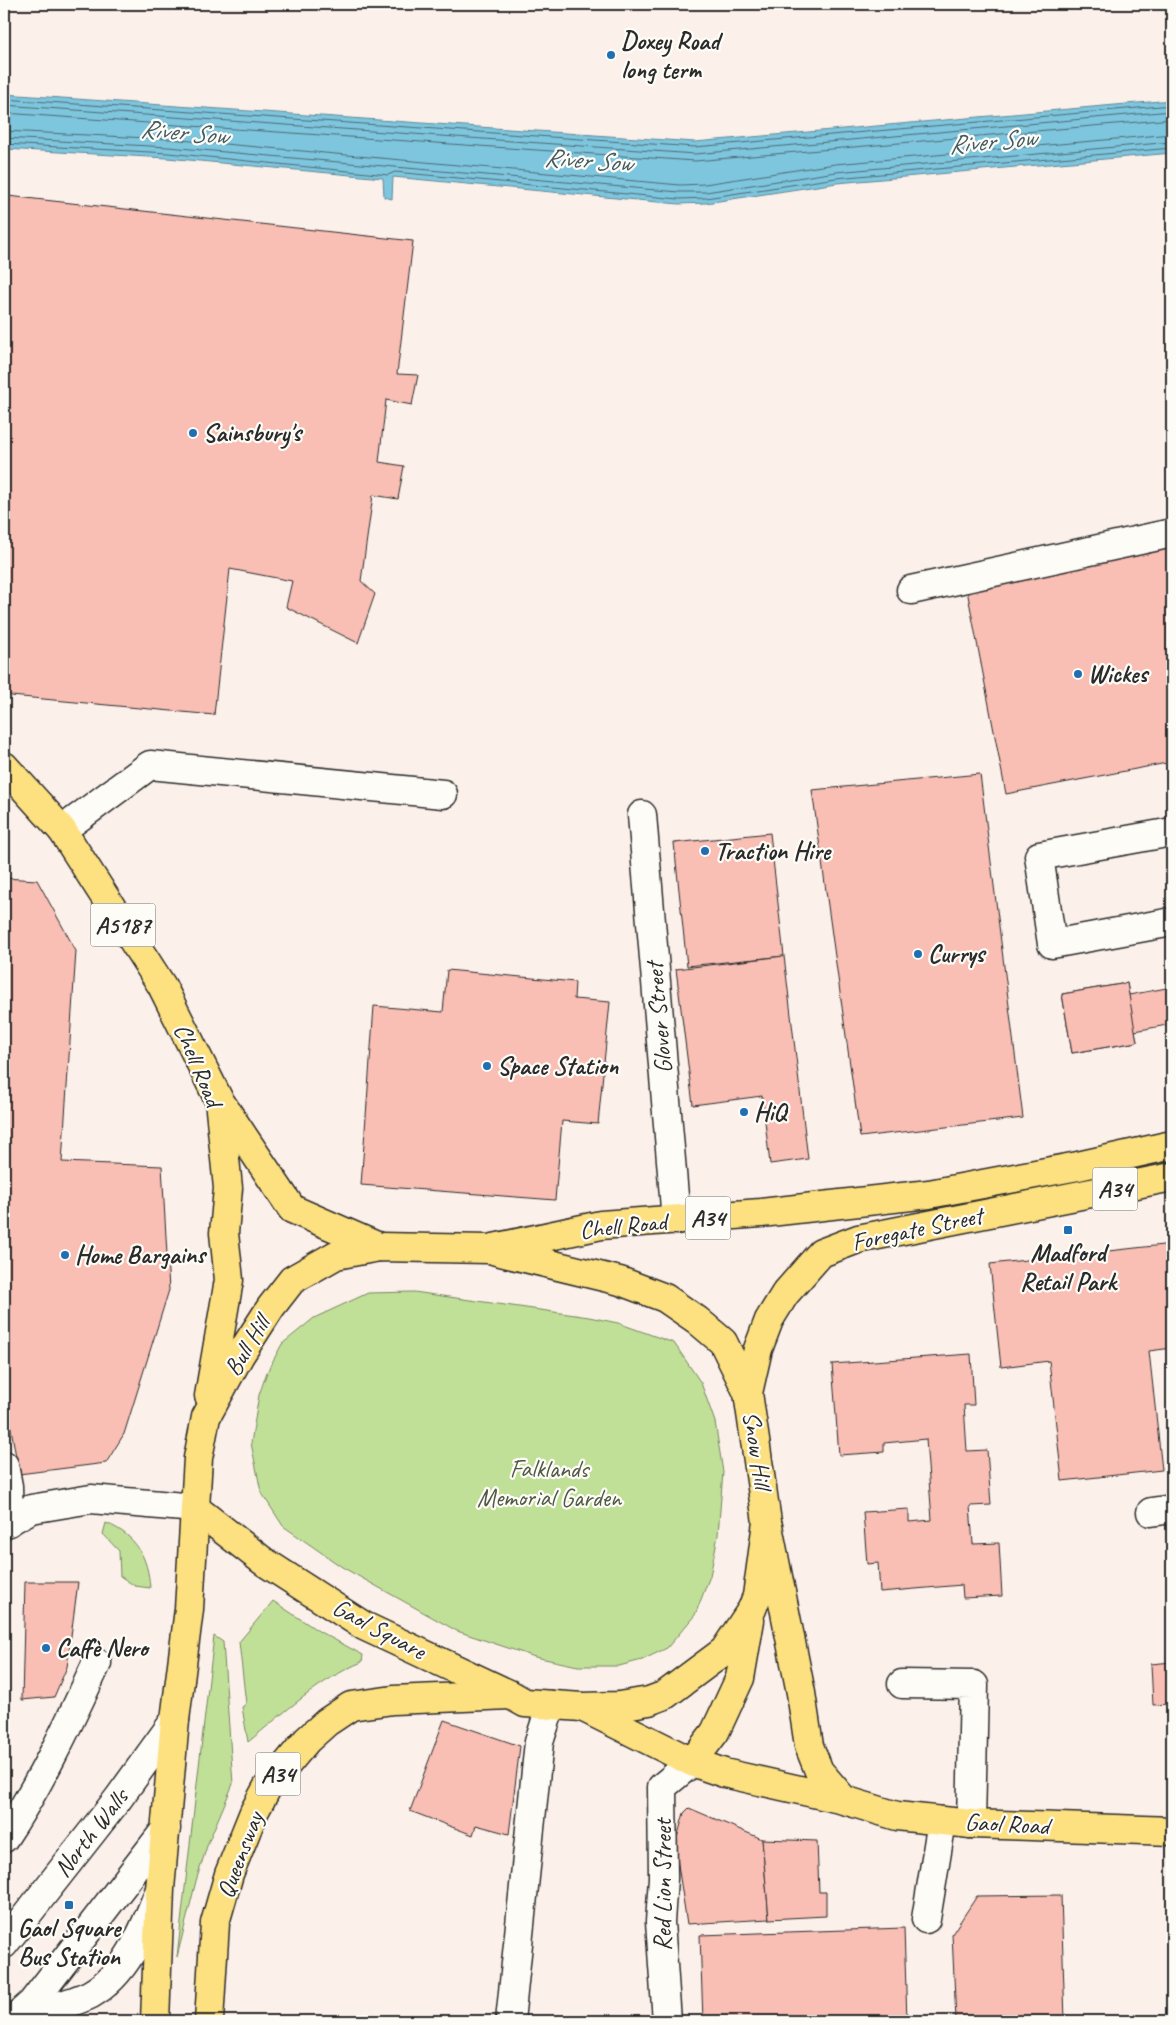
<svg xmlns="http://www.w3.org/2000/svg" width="1176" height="2025" font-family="Caveat,sans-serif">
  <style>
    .green { fill: #c0e098; stroke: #768662 }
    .water { fill: #7ec6de; stroke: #5d8896 }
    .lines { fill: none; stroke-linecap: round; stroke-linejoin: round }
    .shore { stroke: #4c6973; stroke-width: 1 }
    .building { fill: #f9beb4; stroke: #2b2b2b }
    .minor-casing { stroke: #2b2b2b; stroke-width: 31 }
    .major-casing { stroke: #2b2b2b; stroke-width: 31 }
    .highway-casing { stroke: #2b2b2b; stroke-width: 31 }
    .minor { stroke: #fdfcf7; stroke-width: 28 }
    .major { stroke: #fde080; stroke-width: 28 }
    .highway { stroke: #fde080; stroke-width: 28 }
    .poi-dot { fill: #1f6fb2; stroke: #fdfcf7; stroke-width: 2 }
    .labels { text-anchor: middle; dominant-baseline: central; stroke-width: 4.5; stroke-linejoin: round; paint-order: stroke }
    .shield { fill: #fdfcf7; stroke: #6a6a68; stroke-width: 1 }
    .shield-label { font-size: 24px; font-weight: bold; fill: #2b2b2b }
    .poi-label { font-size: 25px; font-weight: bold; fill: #2b2b2b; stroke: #fdfcf7; text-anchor: start }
    .street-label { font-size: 25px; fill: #2b2b2b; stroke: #fdfcf7 }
    .park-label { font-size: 25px; fill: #505846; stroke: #fdfcf7 }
    .water-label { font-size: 26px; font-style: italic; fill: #445a61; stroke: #fdfcf7 }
  </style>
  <rect width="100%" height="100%" fill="#fcf0ea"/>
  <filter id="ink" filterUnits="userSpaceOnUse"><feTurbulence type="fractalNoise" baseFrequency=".02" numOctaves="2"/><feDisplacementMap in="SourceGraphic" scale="10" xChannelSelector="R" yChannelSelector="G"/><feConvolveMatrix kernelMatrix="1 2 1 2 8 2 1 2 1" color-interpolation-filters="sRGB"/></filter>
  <g filter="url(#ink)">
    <g class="green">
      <polygon points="414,1292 589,1317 618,1323 674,1343 701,1383 715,1422 723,1472 718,1535 710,1576 695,1615 667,1648 642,1660 619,1666 578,1666 535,1657 457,1631 342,1567 283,1526 261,1492 251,1443 259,1395 267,1372 282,1344 314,1318 368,1293"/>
      <path d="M106 1523C136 1535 148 1557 150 1588L135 1586 120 1576 119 1551 103 1534Z"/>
      <path d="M273 1601 320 1632 363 1655 362 1662C320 1679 284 1713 248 1742L242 1707 246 1704 239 1642Z"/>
      <polygon points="214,1636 223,1642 233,1784 208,1843 196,1881 177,1957"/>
    </g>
    <polygon class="water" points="4,94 695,142 1172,100 1172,153 837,183 706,203 679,204 393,177 392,199 384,197 383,178 167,158 4,149"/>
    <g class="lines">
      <g class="shore">
        <polyline points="4,99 695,147 1172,105"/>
        <polyline points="4,105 695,154 1172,111"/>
        <polyline points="4,113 695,161 1172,119"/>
        <polyline points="4,131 169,139 680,185 705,184 835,164 1172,134"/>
        <polyline points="4,138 168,147 679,192 706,192 836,172 1172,142"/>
        <polyline points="4,144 168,153 388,175 395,172 679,199 706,198 836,178 1172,148"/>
      </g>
    </g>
    <g class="building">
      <polygon points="8,196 413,241 397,374 418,375 412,405 386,400 379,462 404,466 398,499 373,495 361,581 375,594 358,643 286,607 292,581 230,569 214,715 11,696 4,689 4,263"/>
      <polygon points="1172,546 1172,762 1006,794 966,585"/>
      <polygon points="980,774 1023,1118 860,1137 812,790"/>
      <polygon points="770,833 784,956 687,966 674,843"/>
      <polygon points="4,878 37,880 76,951 62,1162 162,1166 169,1290 124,1434 106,1463 19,1474 4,1388"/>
      <polygon points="784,956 808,1159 770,1164 762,1096 693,1105 676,969"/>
      <polygon points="447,970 575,982 574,999 610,1002 598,1124 562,1121 555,1200 361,1185 374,1006 443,1012"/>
      <polygon points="1170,974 1172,974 1172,1024 1135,1031 1137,1042 1072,1053 1062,994 1127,983 1129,995 1172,987"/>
      <polygon points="1127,983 1137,1042 1072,1053 1062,994"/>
      <polygon points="1172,1244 1172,1348 1149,1351 1162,1470 1062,1481 1049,1361 1001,1367 990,1264"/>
      <polygon points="971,1354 974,1405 964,1405 967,1451 987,1450 991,1505 970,1506 973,1544 999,1543 1002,1596 963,1598 962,1585 880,1592 878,1563 867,1564 863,1512 909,1509 909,1522 932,1520 926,1439 884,1443 884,1452 839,1455 832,1364"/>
      <polygon points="25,1582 78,1582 67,1667 54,1697 22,1700"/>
      <polygon points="1172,1662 1172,1704 1153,1705 1151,1664"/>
      <polygon points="444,1720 520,1746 509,1834 476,1825 473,1835 410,1811"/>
      <polygon points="689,1808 762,1839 769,1919 687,1924 675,1845 684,1813"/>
      <polygon points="762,1839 817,1841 819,1892 826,1892 826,1916 769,1919"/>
      <polygon points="1061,1895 1065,2021 956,2021 952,1934 977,1896"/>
      <polygon points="904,1928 907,2021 703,2021 700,1935"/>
    </g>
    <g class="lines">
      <g class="minor-casing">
        <g id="minor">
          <polyline points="911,590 1172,533"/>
          <polyline points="642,815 676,1220"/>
          <polyline points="62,830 150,765 443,794"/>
          <polyline points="1172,832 1039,856 1052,944 1172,922"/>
          <polyline points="4,1465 8,1486 9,1522"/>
          <polyline points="1151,1512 1172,1509"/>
          <polyline points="4,1524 31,1509 91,1499 195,1508"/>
          <polyline points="902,1684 974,1685 971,1824"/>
          <path d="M4 1838C41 1783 69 1723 97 1663"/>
          <polyline points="926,1919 942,1821"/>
          <polyline points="4,1944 118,1799 175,1720"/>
          <path d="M18 2019C39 2011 72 2004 91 1994 128 1973 144 1929 159 1892"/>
          <polyline points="13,2020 32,2003 166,1829"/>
          <polyline points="510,2021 539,1742 551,1705"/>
          <polyline points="667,2021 660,1922 663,1878 662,1787 692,1762"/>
        </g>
      </g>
      <g class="major-casing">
        <g id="major">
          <polyline points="768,1526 801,1693 809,1746 819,1771 844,1800"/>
          <polyline points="582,1707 692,1762 724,1773 844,1800 897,1816 971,1824 1172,1831"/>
        </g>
      </g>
      <g class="highway-casing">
        <g id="highway">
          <polyline points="4,766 62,830 162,986 219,1100 228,1188 224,1233 229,1280 209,1396"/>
          <polyline points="221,1103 292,1209 379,1247"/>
          <polyline points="748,1393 758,1349 769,1320 785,1294 821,1253 858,1239 1172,1177"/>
          <polyline points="195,1508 263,1561 364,1626 511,1695 525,1703 582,1707 619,1706 649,1701 665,1695 724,1651 752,1609 757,1596 767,1522 748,1393 723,1342 697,1320 665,1298 620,1281 496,1251"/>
          <polyline points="692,1762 715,1732 740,1678 750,1620"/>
          <polyline points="155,2021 160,1889 175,1720 189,1609 198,1458 206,1417 240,1355 271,1307 292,1280 336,1255 379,1247 489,1249 601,1225 761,1213 929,1194 1078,1166 1172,1145"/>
          <polyline points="209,2021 215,1923 229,1874 254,1812 267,1788 307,1740 327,1722 351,1706 393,1700 510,1695"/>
        </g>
      </g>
      <use href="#minor" class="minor"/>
      <use href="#major" class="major"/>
      <use href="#highway" class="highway"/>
    </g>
  </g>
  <g class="poi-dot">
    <circle cx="611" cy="55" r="5"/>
    <circle cx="193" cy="433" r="5"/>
    <circle cx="1078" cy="674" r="5"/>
    <circle cx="705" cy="851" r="5"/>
    <circle cx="918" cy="954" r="5"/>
    <circle cx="487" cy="1066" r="5"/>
    <circle cx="744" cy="1112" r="5"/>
    <rect x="1063" y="1225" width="10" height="10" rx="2.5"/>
    <circle cx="65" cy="1255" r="5"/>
    <circle cx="46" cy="1648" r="5"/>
    <rect x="64" y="1900" width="10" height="10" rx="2.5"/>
  </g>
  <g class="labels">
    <g class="shield">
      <rect x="90.5" y="903.5" width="65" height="43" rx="4"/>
      <rect x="1092.5" y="1167.5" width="45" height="43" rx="4"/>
      <rect x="685.5" y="1196.5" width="45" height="43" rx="4"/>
      <rect x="255.5" y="1752.5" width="45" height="43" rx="4"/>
    </g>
    <g class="shield-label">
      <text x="123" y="925">A5187</text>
      <text x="1115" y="1189">A34</text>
      <text x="708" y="1218">A34</text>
      <text x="278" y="1774">A34</text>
    </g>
    <g class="poi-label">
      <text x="621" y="41">Doxey Road<tspan x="621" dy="29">long term</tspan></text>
      <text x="203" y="433">Sainsbury's</text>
      <text x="1088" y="674">Wickes</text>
      <text x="715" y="851">Traction Hire</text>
      <text x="928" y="954">Currys</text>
      <text x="497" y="1066">Space Station</text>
      <text x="754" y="1112">HiQ</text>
      <text x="1068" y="1253" text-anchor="middle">Madford<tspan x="1068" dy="29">Retail Park</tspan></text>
      <text x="75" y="1255">Home Bargains</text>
      <text x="56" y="1648">Caffè Nero</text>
      <text x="69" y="1928" text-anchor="middle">Gaol Square<tspan x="69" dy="29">Bus Station</tspan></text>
    </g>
    <g class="street-label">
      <text transform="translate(659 1018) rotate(-95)">Glover Street</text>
      <text transform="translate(198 1065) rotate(67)">Chell Road</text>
      <text transform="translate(623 1226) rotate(-6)">Chell Road</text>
      <text transform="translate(917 1229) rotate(-12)">Foregate Street</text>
      <text transform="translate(247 1346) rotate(-59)">Bull Hill</text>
      <text transform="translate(757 1450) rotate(81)">Snow Hill</text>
      <text transform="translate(379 1629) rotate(28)">Gaol Square</text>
      <text transform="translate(1007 1824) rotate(3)">Gaol Road</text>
      <text transform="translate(91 1833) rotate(-52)">North Walls</text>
      <text transform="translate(240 1855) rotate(-69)">Queensway</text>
      <text transform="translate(663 1885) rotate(-90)">Red Lion Street</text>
    </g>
    <g class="park-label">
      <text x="549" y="1469">Falklands<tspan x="549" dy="29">Memorial Garden</tspan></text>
    </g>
    <g class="water-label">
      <text transform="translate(184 132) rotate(5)">River Sow</text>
      <text transform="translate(992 141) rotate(-5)">River Sow</text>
      <text transform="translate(588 160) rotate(4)">River Sow</text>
    </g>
  </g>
  <rect width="1176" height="2025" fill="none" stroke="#fdfcf7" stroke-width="20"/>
  <rect x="10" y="10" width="1156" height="2005" fill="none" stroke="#2b2b2b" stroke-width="2" filter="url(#ink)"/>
</svg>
